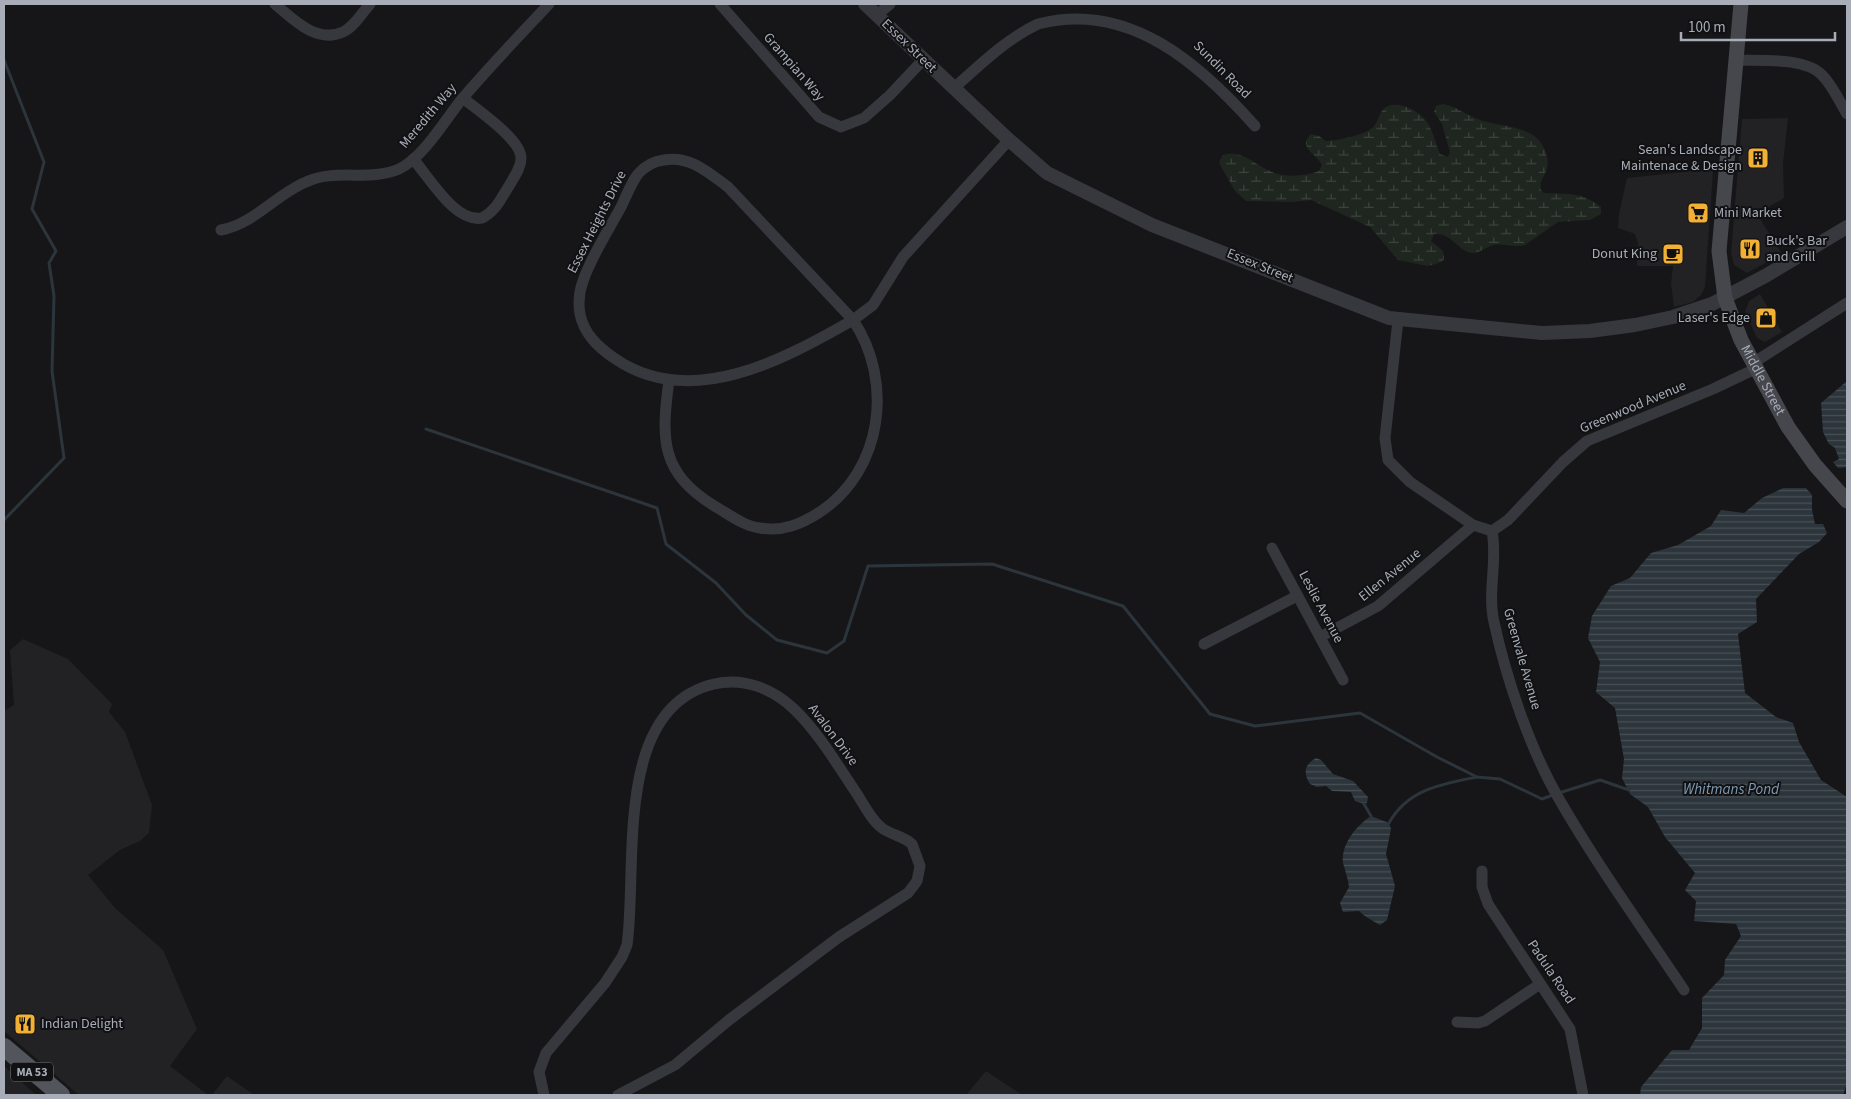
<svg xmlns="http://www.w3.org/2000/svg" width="1851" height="1099" font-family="'Source Sans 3',sans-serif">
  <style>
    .built { fill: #222225 }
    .wetland { fill: url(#wetland-marsh) }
    .water { fill: url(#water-rules) }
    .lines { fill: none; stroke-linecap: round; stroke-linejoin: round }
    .stream { stroke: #2c353c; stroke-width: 3 }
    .minor { stroke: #37383d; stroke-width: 11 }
    .tertiary { stroke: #37383d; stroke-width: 14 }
    .secondary { stroke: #45474d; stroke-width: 15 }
    .primary { stroke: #53555c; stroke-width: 18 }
    .labels { text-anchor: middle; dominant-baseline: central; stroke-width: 4; stroke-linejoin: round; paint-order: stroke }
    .shield { fill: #111113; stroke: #7b7e86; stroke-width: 1 }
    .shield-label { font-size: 12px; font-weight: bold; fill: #a8adb8 }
    .street-label { font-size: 14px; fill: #a8adb8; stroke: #111113 }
    .poi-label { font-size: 14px; fill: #a8adb8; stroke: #111113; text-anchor: end }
    .water-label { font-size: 15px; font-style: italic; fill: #7f9bb3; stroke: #111113 }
  </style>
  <defs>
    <pattern id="wetland-marsh" width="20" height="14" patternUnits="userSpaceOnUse" patternTransform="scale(1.25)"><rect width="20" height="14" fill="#1e261f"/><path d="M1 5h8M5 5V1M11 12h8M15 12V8" fill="none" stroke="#3c433d"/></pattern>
    <pattern id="water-rules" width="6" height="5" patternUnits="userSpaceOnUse" patternTransform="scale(1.25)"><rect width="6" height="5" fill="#2c353c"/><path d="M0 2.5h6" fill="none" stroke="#485056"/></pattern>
  </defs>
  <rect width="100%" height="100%" fill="#161618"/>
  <g class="built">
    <polygon points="1788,118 1783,164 1784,198 1757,214 1782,254 1747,273 1734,265 1731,253 1742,119"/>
    <polygon points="1703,170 1713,171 1705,287 1701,295 1693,302 1674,307 1671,284 1673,266 1637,266 1638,243 1635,234 1618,228 1619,214 1627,178"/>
    <polygon points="1760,294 1782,332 1765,342 1757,338 1745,312 1749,301"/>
    <polygon points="23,639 68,659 112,704 109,712 125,732 152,805 149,833 140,841 120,850 88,875 115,908 163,950 197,1029 170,1066 208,1095 79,1095 4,1031 4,711 14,705 10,650"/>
    <polygon points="4,1066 35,1094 37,1095 4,1095"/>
    <polygon points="986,1071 1022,1095 966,1095"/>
    <polygon points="227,1076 254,1095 212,1095"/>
  </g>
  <path class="wetland" d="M1443 104C1455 106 1464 113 1475 118 1501 129 1539 122 1547 157 1551 173 1538 177 1541 190L1544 193C1566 194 1583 192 1601 207V214L1590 220 1558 222 1525 245C1514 248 1504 243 1494 245 1485 247 1477 256 1468 252 1454 246 1451 233 1434 234L1431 241 1443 251 1444 259 1442 262 1428 266 1398 260 1370 227 1311 200 1292 202 1246 201 1235 191 1219 163 1222 156C1239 147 1256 166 1272 172 1286 178 1306 176 1319 171L1322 165C1317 154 1297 148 1311 134L1319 136 1326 141C1340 140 1360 136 1371 129 1379 124 1378 111 1386 107 1398 100 1420 111 1427 122 1433 131 1436 144 1440 154L1448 157 1450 152 1442 124 1434 112 1436 106Z"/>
  <g class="water">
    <polygon points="1847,381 1847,467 1838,468 1833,462 1839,459 1835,448 1829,444 1823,432 1821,403"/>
    <polygon points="1783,488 1806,488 1812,495 1812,510 1815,524 1823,524 1827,533 1819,542 1799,554 1756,599 1757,622 1738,634 1745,693 1776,717 1793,723 1799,742 1821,780 1847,797 1847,1083 1843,1095 1640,1095 1641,1087 1672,1050 1689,1050 1702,1028 1702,998 1724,975 1725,960 1741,936 1736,924 1694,921 1696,901 1685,890 1695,873 1665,837 1648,807 1630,794 1622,778 1624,759 1615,708 1596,692 1600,662 1588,638 1592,616 1611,586 1630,578 1651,553 1678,545 1711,526 1721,510 1744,513 1762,498"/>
    <path d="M1316 758 1321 760 1333 774 1353 781 1368 797 1367 803 1364 804 1355 801 1351 792 1332 791 1326 786 1317 787 1310 784C1303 773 1304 765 1316 758Z"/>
    <path d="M1371 816 1389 823 1391 829 1386 854 1395 886 1387 920 1380 925C1373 921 1365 917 1359 911L1343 912 1340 903 1349 887C1348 878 1345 871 1343 863 1341 844 1356 826 1371 816Z"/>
  </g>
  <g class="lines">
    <g class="stream">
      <polyline points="4,60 44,162 32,209 56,251 49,263 54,296 52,371 64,458 4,520"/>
      <polyline points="426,429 657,508 666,544 716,583 746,615 777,640 827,653 844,641 868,566 992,564 1123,606 1210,714 1255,726 1360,713 1437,757 1477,777 1500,779 1542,799 1553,795"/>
      <polyline points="1559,793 1600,780 1629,790 1630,788"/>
      <polyline points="1364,804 1371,816"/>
      <path d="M1389 823C1408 789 1442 784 1477 777"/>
    </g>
    <g class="minor">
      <path d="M275 4C293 19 316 44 343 32 354 27 362 13 370 4"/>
      <polyline points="720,4 819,117 841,127 864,118 890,95 923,60"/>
      <polyline points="877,15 890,4"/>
      <path d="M1736 60C1759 61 1805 57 1822 75 1833 86 1839 101 1847 114"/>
      <path d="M954 88C980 65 1006 39 1038 24 1129 0 1201 65 1255 126"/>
      <path d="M413 159C430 178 455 223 482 218 496 211 501 198 509 186 514 177 521 168 521 158 521 139 477 110 463 98"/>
      <path d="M221 230C254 224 275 195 306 182 335 168 369 182 399 169 423 158 445 120 462 99 490 66 520 35 549 4"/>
      <path d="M1398 320 1385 438 1388 460 1410 482 1473 525 1492 531C1498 561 1487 592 1494 622 1506 678 1530 749 1559 799 1597 865 1642 927 1684 990"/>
      <polyline points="1753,363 1847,303"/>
      <path d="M669 380C661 440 660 473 716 507 730 515 744 526 760 528 783 532 801 524 820 512 883 470 894 381 853 320 783 360 690 411 614 358 598 347 584 334 580 314 578 303 579 292 583 281 592 255 608 231 621 207 626 197 631 183 638 174 645 166 655 161 664 160 690 155 709 173 728 187L853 320 873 305 903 257 1009 140"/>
      <polyline points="1492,531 1508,520 1563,462 1587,441 1713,389 1755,369"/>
      <polyline points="1272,548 1343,680"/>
      <polyline points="1320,637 1378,606 1473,525"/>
      <polyline points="1204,644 1297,596"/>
      <polyline points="1482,871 1482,887 1488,904 1570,1029 1583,1095"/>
      <polyline points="1457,1022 1478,1023 1485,1021 1540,984"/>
      <path d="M544 1095 539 1072 546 1053 605 983 622 957 627 945C638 868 612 708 714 684 744 677 773 689 794 709 819 733 838 766 857 794 864 805 872 821 882 828 891 835 903 836 912 844L920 866 917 881 908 893 839 937 729 1020 675 1065 618 1095"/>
    </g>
    <polyline class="tertiary" points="865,4 1009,140 1047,173 1152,225 1389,318 1542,333 1590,331 1635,325 1673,317 1712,304 1767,275 1847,227"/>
    <path class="secondary" id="s1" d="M1741 4 1719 251 1725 298 1741 340 1788 427 1815 465 1847 501"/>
    <polyline class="primary" points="4,1047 61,1095"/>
  </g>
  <defs>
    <g id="building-square" transform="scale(1.125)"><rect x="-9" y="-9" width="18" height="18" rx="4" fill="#f2b134" stroke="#111113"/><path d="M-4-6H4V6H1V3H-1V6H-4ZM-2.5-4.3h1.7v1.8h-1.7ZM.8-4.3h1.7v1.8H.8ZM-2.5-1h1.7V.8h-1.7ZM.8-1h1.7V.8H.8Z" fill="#111"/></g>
    <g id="supermarket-square" transform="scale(1.125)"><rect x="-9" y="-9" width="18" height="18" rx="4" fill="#f2b134" stroke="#111113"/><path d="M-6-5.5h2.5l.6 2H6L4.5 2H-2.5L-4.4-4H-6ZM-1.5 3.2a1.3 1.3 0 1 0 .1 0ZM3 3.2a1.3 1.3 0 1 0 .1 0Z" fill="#111"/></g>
    <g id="restaurant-square" transform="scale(1.125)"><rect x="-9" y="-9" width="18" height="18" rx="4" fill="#f2b134" stroke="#111113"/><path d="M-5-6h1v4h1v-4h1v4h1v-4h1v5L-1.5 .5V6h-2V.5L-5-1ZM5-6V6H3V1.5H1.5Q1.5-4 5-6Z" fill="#111"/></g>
    <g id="cafe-square" transform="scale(1.125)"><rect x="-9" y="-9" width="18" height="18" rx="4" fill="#f2b134" stroke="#111113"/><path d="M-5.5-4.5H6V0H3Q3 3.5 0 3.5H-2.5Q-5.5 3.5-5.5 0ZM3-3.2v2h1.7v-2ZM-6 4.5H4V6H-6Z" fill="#111"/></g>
    <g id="shop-square" transform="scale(1.125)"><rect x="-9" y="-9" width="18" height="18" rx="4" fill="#f2b134" stroke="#111113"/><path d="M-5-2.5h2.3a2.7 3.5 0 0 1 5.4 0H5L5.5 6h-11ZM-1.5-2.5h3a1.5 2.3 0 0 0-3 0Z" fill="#111"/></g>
  </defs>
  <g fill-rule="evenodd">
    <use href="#building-square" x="1758" y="158"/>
    <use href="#supermarket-square" x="1698" y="213"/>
    <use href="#restaurant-square" x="1750" y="249"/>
    <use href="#cafe-square" x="1673" y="254"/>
    <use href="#shop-square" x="1766" y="318"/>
    <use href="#restaurant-square" x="25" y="1024"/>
  </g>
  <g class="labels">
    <rect class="shield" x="11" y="1062.5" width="42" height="19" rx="4"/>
    <g class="shield-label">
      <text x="32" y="1072">MA 53</text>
    </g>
    <g class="street-label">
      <text transform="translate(909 46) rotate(44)">Essex Street</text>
      <text transform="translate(794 67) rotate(49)">Grampian Way</text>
      <text transform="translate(1222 70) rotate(45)">Sundin Road</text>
      <text transform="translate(428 116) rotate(-50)">Meredith Way</text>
      <text transform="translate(597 222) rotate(-63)">Essex Heights Drive</text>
      <text transform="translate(1260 266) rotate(22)">Essex Street</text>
      <text stroke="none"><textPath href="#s1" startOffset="386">Middle Street</textPath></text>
      <text transform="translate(1633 407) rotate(-23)">Greenwood Avenue</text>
      <text transform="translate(1390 575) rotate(-39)">Ellen Avenue</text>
      <text transform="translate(1321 607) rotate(62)">Leslie Avenue</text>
      <text transform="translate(1522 659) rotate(74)">Greenvale Avenue</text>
      <text transform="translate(833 735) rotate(53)">Avalon Drive</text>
      <text transform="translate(1551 972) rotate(56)">Padula Road</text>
    </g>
    <g class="poi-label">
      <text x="1742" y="150">Sean's Landscape<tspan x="1742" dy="16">Maintenace &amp; Design</tspan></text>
      <text x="1714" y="213" text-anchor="start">Mini Market</text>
      <text x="1766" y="241" text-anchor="start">Buck's Bar<tspan x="1766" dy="16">and Grill</tspan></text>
      <text x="1657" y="254">Donut King</text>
      <text x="1750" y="318">Laser's Edge</text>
      <text x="41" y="1024" text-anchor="start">Indian Delight</text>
    </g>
    <g class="water-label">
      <text x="1731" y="789">Whitmans Pond</text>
    </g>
  </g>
  <rect width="1851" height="1099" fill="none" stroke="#a8adb8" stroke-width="10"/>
  <path d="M1681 32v8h154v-8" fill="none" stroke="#a8adb8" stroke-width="2.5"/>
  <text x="1688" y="32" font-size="15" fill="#a8adb8" stroke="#111113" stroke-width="4" paint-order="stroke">100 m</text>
</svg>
